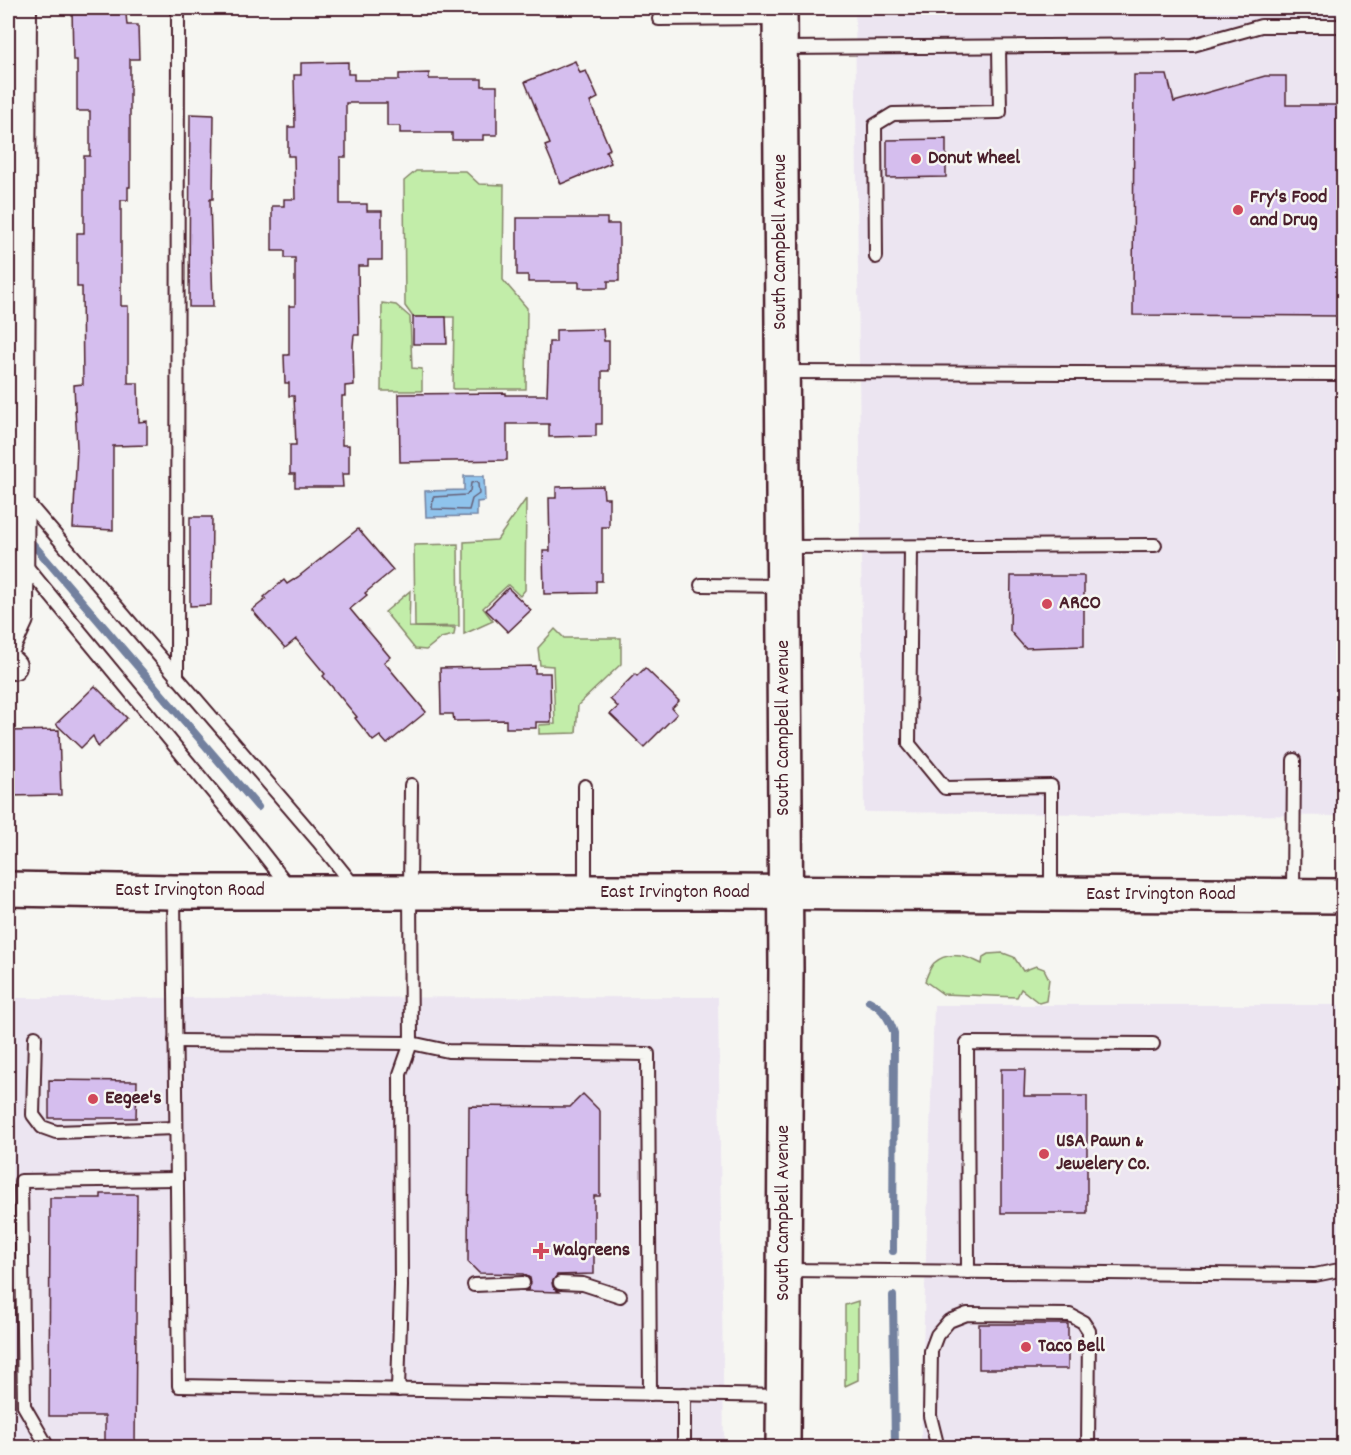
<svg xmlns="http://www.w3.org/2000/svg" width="1351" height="1455" font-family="Dekko,sans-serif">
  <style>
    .built { fill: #ece5f1 }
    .green { fill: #c2eda9; stroke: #86866a; stroke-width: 1.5 }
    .water { fill: #8fc3ec; stroke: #73819f; stroke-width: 1.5 }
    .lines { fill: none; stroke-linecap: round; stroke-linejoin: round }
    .shore { stroke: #666178; stroke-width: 1.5 }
    .stream { stroke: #73819f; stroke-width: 8 }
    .building { fill: #d5beee; stroke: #4a1f2b; stroke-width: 1.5 }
    .service-casing { stroke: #4a1f2b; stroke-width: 16 }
    .minor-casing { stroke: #4a1f2b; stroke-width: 30 }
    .secondary-casing { stroke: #4a1f2b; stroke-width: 38 }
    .primary-casing { stroke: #4a1f2b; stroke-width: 38 }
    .service { stroke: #f6f6f2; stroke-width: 12 }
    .minor { stroke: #f6f6f2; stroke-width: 26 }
    .secondary { stroke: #f6f6f2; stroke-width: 33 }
    .primary { stroke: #f6f6f2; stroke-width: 33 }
    .poi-dot { fill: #d1495b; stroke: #f6f6f2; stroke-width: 2 }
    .labels { text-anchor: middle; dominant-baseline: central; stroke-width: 5; stroke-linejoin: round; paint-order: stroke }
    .poi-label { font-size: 20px; font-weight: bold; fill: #4a1f2b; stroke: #f6f6f2; text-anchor: start }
    .street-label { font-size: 20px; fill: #4a1f2b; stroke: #f6f6f2 }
  </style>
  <rect width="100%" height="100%" fill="#f6f6f2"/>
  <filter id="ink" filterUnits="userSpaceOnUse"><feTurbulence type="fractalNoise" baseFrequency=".0167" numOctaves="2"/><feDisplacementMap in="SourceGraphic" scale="12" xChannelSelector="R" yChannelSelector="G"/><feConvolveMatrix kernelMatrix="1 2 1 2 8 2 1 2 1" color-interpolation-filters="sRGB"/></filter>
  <g filter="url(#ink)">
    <g class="built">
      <polygon points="855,8 1343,8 1343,816 864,812"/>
      <polygon points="718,997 724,1447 8,1447 8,998"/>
      <polygon points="934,1005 1343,1005 1343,1447 921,1448 922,1380"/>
    </g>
    <g class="green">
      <polygon points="416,171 465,171 479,184 504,185 503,280 527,308 526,389 453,389 454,317 413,317 405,306 404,181"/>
      <polygon points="382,303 396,305 410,317 412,368 422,369 422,391 381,391"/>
      <polygon points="526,499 525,590 520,596 508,585 483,608 493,621 464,634 464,542 497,540"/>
      <polygon points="458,544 459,626 415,627 414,545"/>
      <polygon points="410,591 409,627 455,628 454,635 441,638 426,650 415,649 385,612"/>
      <polygon points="555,629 564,638 621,638 621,664 578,705 576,733 539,734 539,725 555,724 553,666 540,665 538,648"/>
      <path d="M1003 953 1014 957 1023 971 1036 966 1044 969 1049 979 1046 1001 1039 1003 1021 989 1017 997 943 994 925 981C927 976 930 967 934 963 948 950 967 956 982 964L983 957 988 954Z"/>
      <polygon points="858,1301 858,1380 845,1386 845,1305"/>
    </g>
    <polygon class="water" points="464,476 484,476 485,501 477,502 477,516 426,517 425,491 464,490"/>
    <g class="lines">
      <polygon class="shore" points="476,482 478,484 479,494 472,499 469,510 432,509 433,497 466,495 470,491 471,483"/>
      <g class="stream">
        <polyline points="26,536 258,807"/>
        <path d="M869 1001C883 1008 889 1018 894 1033L893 1251"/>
        <polyline points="893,1296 895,1448"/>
      </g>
    </g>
    <g class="building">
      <polygon points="72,8 122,8 122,14 126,14 127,25 138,25 139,59 130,59 130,187 128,187 128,200 121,200 121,306 128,306 128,383 138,383 139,422 147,421 147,445 113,446 113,530 73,528 77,448 74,385 83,384 82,287 77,287 77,233 84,233 84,156 90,156 90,111 77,111 77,60 73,60"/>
      <polygon points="575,61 580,73 586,71 598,98 590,102 610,149 606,151 611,163 561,184 545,146 550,144 525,82"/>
      <polygon points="348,62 348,74 354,74 354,80 399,80 399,74 429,73 429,79 482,79 482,86 497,86 497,135 483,135 483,140 452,140 452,133 400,133 400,126 387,126 387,103 346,103 346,157 340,157 340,204 367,204 367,211 382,211 382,260 368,260 368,266 358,266 359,335 354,335 353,346 354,385 345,386 345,396 342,396 342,445 349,445 349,474 342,474 343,487 295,487 295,474 290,474 290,445 296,445 294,396 289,396 289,383 285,383 284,355 289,355 289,306 295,306 295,258 285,258 285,251 272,251 272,206 284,206 284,199 295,199 294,156 288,156 288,127 295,127 294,75 301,75 301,63"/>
      <polygon points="1134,75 1167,75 1174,102 1265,76 1286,76 1286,105 1344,105 1344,316 1133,315"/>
      <polygon points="190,114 214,115 213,199 210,199 213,307 189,307"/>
      <polygon points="946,139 946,177 887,178 887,140"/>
      <polygon points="517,218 607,218 607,224 619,224 619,281 608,281 608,288 579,288 579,282 528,282 528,275 517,275"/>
      <polygon points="413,317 446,317 447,344 413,344"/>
      <polygon points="603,329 604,341 609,341 609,371 602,371 602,424 596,424 596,436 549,437 549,424 507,424 507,460 400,462 399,394 506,393 506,395 547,395 549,342 556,342 556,330"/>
      <polygon points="603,486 604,498 609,498 609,527 602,527 602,581 596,581 596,593 544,594 543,551 550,551 549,498 556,498 556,487"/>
      <polygon points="190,517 212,517 211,605 190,606"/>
      <polygon points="358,529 393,570 365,593 367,595 350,609 390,657 384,662 426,712 387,744 380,736 373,741 355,718 357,717 323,676 325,674 296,639 285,648 252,610 266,599 264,597 284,580 287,584 298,577"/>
      <polygon points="1011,576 1084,576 1084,646 1025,648 1010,631"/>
      <polygon points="508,588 531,610 508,632 486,610"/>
      <polygon points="535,666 535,673 550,673 551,722 536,722 536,728 506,728 506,720 454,721 453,714 441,714 440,668"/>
      <polygon points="645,668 679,701 672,708 677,714 644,747 610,714 618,707 610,699 635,674 637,676"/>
      <polygon points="95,686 127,718 98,747 93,736 81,748 56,724"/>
      <polygon points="59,730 61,795 8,796 8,731"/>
      <polygon points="1001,1069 1025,1069 1024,1096 1087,1096 1087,1213 1001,1213"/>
      <polygon points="49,1080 137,1081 136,1118 49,1118"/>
      <polygon points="583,1094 600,1111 600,1196 594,1196 594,1274 557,1275 552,1283 553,1287 559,1292 524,1291 528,1290 531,1283 530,1278 523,1274 479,1273 468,1262 469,1106 570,1107"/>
      <polygon points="101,1194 137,1194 135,1448 105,1448 105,1416 49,1416 50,1198 101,1198"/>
      <rect x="979" y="1324" width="89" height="45"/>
    </g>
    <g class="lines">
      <g class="service-casing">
        <g id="service">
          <polyline points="659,19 779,18"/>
          <polyline points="782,48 1193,45 1261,26 1344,26"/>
          <polyline points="876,257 875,125 893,114 1000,112 999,47"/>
          <polyline points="784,372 1344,374"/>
          <polyline points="8,480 318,841 355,887"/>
          <polyline points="8,544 254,842 290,888"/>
          <polyline points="784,547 1155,545"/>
          <polyline points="911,547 909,744 945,788 1051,786 1051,893"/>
          <polyline points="701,585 783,586"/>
          <polyline points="177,678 178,8"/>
          <polyline points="585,890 585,786"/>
          <polyline points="174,893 179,1386 781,1396"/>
          <polyline points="1293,894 1294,760"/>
          <polyline points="35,1037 33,1115 42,1127 56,1132 176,1128"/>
          <polyline points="175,1041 411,1043 448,1051 648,1054 650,1394"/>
          <polyline points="785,1270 1315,1275 1344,1269"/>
          <polyline points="968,1272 967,1043 1153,1044"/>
          <polyline points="560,1283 583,1284 620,1296"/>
          <polyline points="474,1285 523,1283"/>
          <polyline points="398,1390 401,1286 400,1074 411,1043 410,892 411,785"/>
          <polyline points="684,1394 684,1448"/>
          <polyline points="46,1448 46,1444 24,1406 21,1181 177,1179"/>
          <polyline points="938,1448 930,1416 931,1351 937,1335 949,1321 967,1314 1070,1315 1083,1322 1089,1331 1088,1448"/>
        </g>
      </g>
      <g class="minor-casing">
        <g id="minor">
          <polyline points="8,645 20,619 23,8"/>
          <polyline points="8,661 13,666"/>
        </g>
      </g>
      <g class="secondary-casing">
        <polyline id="secondary" points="8,889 174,892 719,892 1344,896"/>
      </g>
      <g class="primary-casing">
        <polyline id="primary" points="780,8 786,969 783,1448"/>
      </g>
      <use href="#service" class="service"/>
      <use href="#minor" class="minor"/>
      <use href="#secondary" class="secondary"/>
      <use href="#primary" class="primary"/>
    </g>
  </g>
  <g class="poi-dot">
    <circle cx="916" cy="159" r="6"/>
    <circle cx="1238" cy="210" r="6"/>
    <circle cx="1047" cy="604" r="6"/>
    <circle cx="93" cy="1099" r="6"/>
    <circle cx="1044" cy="1154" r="6"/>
    <path d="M538 1242h6v6h6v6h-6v6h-6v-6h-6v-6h6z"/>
    <circle cx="1026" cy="1347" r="6"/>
  </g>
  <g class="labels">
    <g class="poi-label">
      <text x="928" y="159">Donut Wheel</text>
      <text x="1250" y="198">Fry's Food<tspan x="1250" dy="23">and Drug</tspan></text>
      <text x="1059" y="604">ARCO</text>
      <text x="105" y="1099">Eegee's</text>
      <text x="1056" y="1142">USA Pawn &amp;<tspan x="1056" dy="23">Jewelery Co.</tspan></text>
      <text x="553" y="1251">Walgreens</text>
      <text x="1038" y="1347">Taco Bell</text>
    </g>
    <g class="street-label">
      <text transform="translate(781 242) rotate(-90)">South Campbell Avenue</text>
      <text transform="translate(784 728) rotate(-90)">South Campbell Avenue</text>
      <text x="190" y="891">East Irvington Road</text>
      <text x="675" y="893">East Irvington Road</text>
      <text x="1161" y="895">East Irvington Road</text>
      <text transform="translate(784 1213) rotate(-90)">South Campbell Avenue</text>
    </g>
  </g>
  <rect width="1351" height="1455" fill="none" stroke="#f6f6f2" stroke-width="30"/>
  <rect x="15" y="15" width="1321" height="1425" fill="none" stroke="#4a1f2b" stroke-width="2" filter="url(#ink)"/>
</svg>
